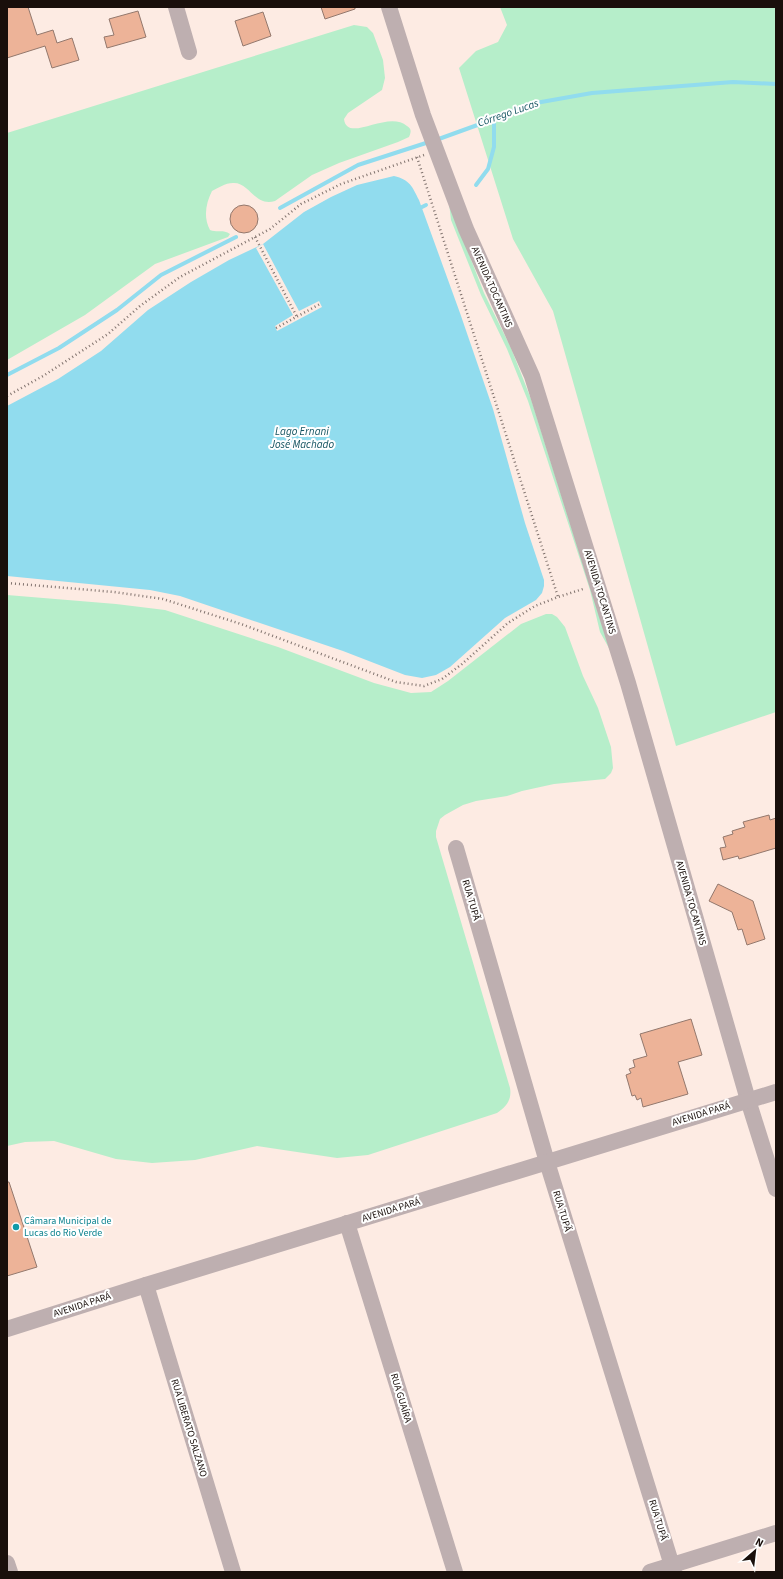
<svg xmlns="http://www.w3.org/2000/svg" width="783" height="1579" font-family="'Source Sans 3',sans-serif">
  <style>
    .green { fill: #b6eeca }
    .water { fill: #91dcee }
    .pier { fill: #fdebe3 }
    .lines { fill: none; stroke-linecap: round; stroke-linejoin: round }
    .stream { stroke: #91dcee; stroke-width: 4 }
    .building { fill: #edb398; stroke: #93786d }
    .path { stroke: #82746f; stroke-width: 2.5; stroke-dasharray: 1 3; stroke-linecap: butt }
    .minor { stroke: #beafb0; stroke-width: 16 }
    .culture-dot { fill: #0f9aa8; stroke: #fff; stroke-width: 1.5 }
    .labels { text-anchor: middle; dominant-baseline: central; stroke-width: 4; stroke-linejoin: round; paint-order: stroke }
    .street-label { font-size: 10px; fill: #190f0b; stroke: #fff }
    .culture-label { font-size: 10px; fill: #0d838f; stroke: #fff; text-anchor: start }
    .water-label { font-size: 11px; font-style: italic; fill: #135360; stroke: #fff }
  </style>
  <rect width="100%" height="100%" fill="#fdebe3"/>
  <g class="green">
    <polygon points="500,7 776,7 776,712 676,746 553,311 513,239 459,68 476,51 498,42 507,25"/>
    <path d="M354 25 367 27 373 33 383 60 385 78 382 90 348 113 344 119C347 144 388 109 407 126 412 129 411 132 409 137L398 142 339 163 312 175 275 201C254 207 250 182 233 183 225 183 218 188 212 191 206 203 203 217 210 230 218 233 223 229 230 234L228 237 155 264 85 315 7 360V133Z"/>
    <polygon points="449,203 484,293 511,348 531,399 610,650 600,632 590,590 528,401 507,349 481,295 451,220"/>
    <path d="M7 595 116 604 165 610 278 647 374 683 411 693 431 692 448 681 521 624 546 614H552L557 617 565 627 583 676 598 708 611 747 613 768 611 773 605 779 554 784 522 791 507 796 476 801 463 805 445 815 440 819 436 831V837L510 1088C512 1100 506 1107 497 1113L368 1155 337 1158 257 1146 195 1160 152 1163 116 1159 54 1141 25 1142 7 1146Z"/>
  </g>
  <path class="water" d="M394 176C410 180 412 186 419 200L460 313 493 409 525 523 544 580V586L542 593 536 600 505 618 450 667 436 675 422 678 405 675 343 651 180 596 150 590 7 576V406L58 379 101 351 148 310 191 282 229 260 263 244 304 212 331 197 357 185Z"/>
  <polygon class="pier" points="263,244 299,311 319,301 322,307 277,331 275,326 293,315 256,248"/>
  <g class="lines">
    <g class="stream">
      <polyline points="436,140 494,119 530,104 592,93 733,82 776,84"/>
      <polyline points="476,185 488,169 494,147 494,119"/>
      <polyline points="422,207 426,205"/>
      <polyline points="280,208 358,165 429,142"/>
      <polyline points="7,375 59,348 117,310 161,275 236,237"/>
    </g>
  </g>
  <g class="building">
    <polygon points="7,7 28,7 37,35 53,30 57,43 72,38 79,60 52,68 45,46 7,58"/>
    <polygon points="321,7 355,7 355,9 325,19"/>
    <polygon points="138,11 146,37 107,48 104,37 114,35 109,19"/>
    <polygon points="263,12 271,36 243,46 235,21"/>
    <circle cx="244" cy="219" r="14"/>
    <polygon points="769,815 770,820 776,818 776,848 739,859 738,856 723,860 720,848 726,847 723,837 733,834 732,831 745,827 743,822"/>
    <polygon points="718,884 753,901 765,939 747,945 742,929 738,930 732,912 709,901"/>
    <polygon points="691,1019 702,1055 678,1062 688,1094 643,1107 641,1098 637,1100 635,1095 632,1096 626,1075 631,1073 629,1069 635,1067 633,1060 647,1056 640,1034"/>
    <polygon points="7,1182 9,1182 37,1267 7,1276"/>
  </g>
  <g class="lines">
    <g class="path">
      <polyline points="417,157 558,597"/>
      <polyline points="255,237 297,317"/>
      <polyline points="276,328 320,304"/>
      <polyline points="7,396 43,376 108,334 140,306 180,277 270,229 301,204 341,184 424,155"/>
      <polyline points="7,583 114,592 163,599 241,624 396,682 424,686 442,679 462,664 508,623 535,606 558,597 583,589"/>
    </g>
    <g class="minor">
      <polyline points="176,7 189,52"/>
      <polyline points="389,7 423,115 466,229 532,376 628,683 748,1100 776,1189"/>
      <polyline points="456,848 547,1162 674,1572"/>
      <polyline points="347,1223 455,1572"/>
      <polyline points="146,1285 233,1572"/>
      <polyline points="7,1329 146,1285 776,1092"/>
      <polyline points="7,1563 10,1572"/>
      <polyline points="650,1572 776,1533"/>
    </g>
  </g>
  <circle class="culture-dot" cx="16" cy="1227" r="4"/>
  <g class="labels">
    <g class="street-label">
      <text transform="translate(492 287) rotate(66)">AVENIDA TOCANTINS</text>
      <text transform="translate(600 592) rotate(73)">AVENIDA TOCANTINS</text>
      <text transform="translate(471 900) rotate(74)">RUA TUPÃ</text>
      <text transform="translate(691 903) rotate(74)">AVENIDA TOCANTINS</text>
      <text transform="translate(701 1114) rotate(-17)">AVENIDA PARÁ</text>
      <text transform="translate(391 1210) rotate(-17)">AVENIDA PARÁ</text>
      <text transform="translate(562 1211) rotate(73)">RUA TUPÃ</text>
      <text transform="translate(82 1305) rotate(-18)">AVENIDA PARÁ</text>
      <text transform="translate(401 1398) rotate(73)">RUA GUAÍRA</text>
      <text transform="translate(189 1428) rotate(73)">RUA LIBERATO SALZANO</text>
      <text transform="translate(658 1520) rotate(73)">RUA TUPÃ</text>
    </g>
    <g class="culture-label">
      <text x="24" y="1221">Câmara Municipal de<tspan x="24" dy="12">Lucas do Rio Verde</tspan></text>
    </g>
    <g class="water-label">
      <text transform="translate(508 113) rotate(-19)">Córrego Lucas</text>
      <text x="302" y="431">Lago Ernani<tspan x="302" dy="13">José Machado</tspan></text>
    </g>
  </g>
  <rect width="783" height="1579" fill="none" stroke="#190f0b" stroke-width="16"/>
  <g transform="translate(755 1551) rotate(28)" stroke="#ffffff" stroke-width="3" paint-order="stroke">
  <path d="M0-3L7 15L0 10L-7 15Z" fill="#190f0b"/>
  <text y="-6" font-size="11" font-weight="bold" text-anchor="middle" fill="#190f0b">N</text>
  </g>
</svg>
